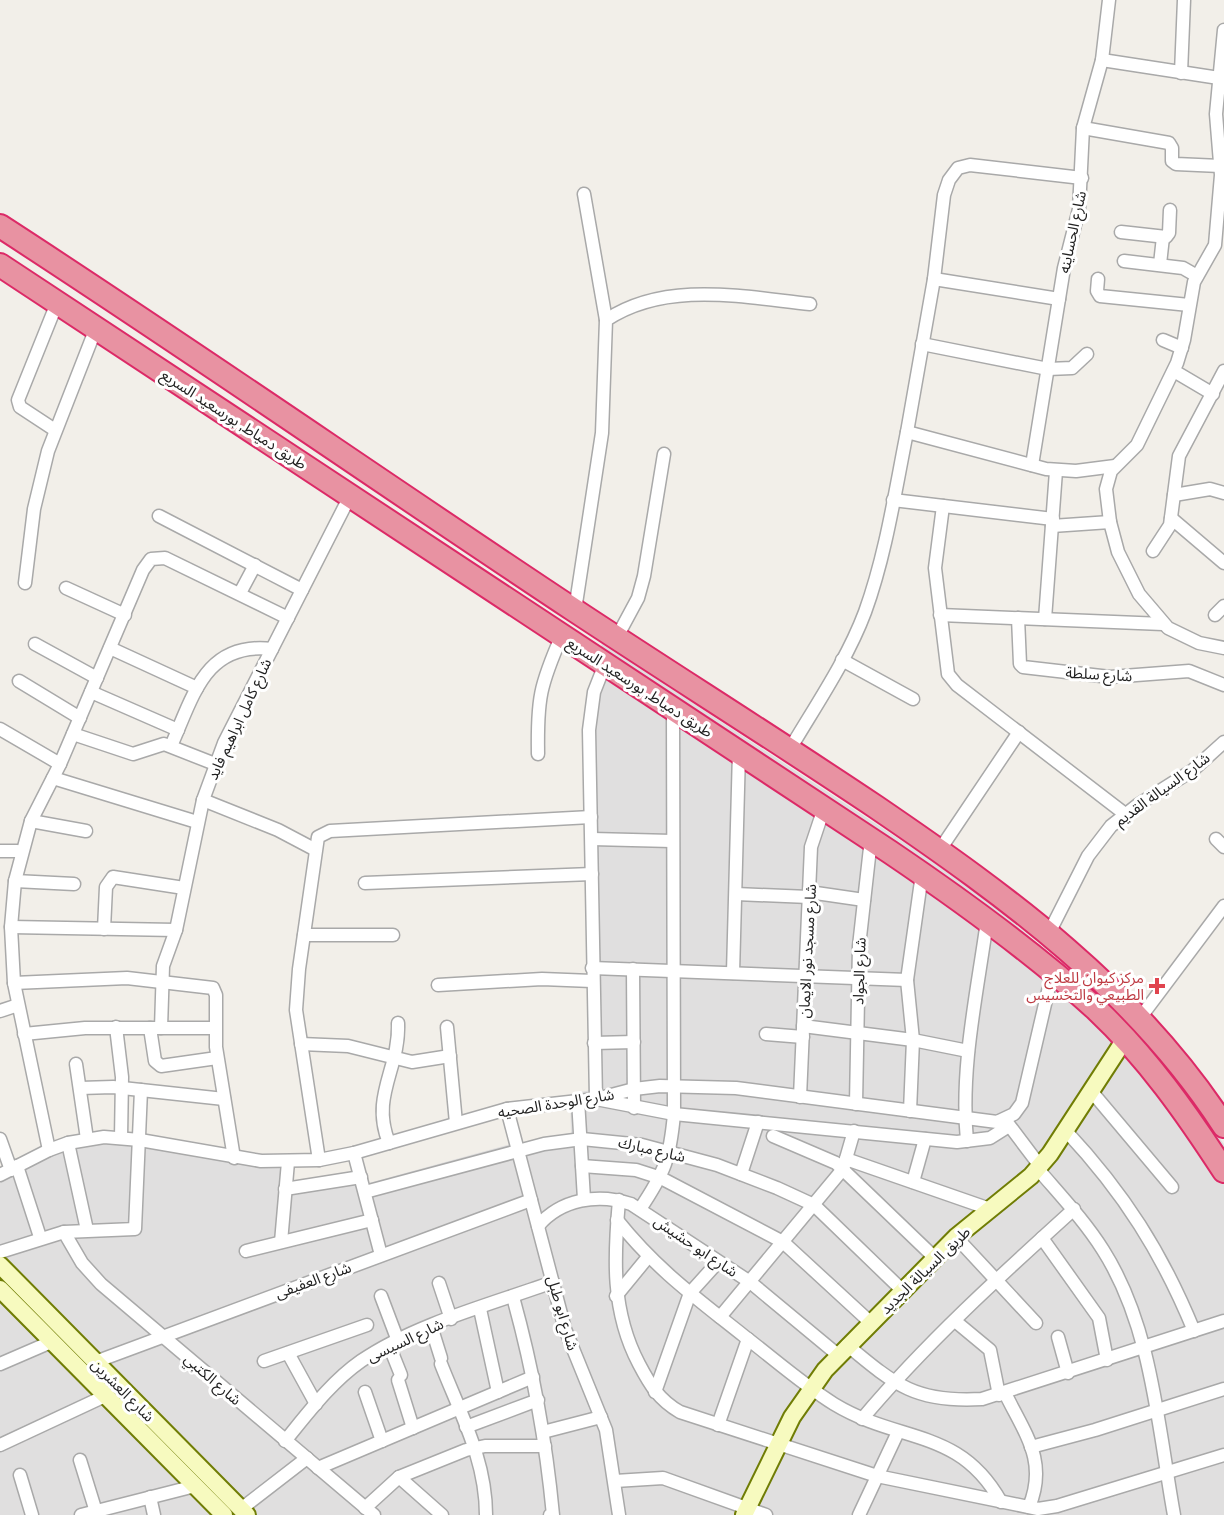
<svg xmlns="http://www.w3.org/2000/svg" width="1224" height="1515" font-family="'Archivo Narrow','Noto Sans Arabic',sans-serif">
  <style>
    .residential { fill: #e0dfdf }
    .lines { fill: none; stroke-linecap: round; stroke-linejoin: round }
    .street-casing { stroke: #a9a9a9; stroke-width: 15 }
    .secondary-casing { stroke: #707d05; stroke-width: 20 }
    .highway-casing { stroke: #dc2a67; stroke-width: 26 }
    .street { stroke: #fff; stroke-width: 12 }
    .secondary { stroke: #f7fabf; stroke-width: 16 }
    .highway { stroke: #e892a2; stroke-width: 22 }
    .health-dot { fill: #e0444e; stroke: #fff; stroke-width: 2 }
    .labels { text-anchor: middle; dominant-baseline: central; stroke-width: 6; stroke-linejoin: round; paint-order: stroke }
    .street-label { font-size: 15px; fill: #222; stroke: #fff }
    .health-label { font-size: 15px; fill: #be3a42; stroke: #fff; text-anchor: end }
  </style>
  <rect width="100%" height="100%" fill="#f2efe9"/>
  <polygon class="residential" points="602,643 952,874 986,900 1026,933 1130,1031 1167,1071 1224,1144 1224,1515 0,1515 0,1172 80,1136 218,1153 286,1158 283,1186 354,1171 358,1186 507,1145 571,1133 570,1094 591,1090 585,717"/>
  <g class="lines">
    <g class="street-casing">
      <g id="street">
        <polyline points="1224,30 1216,114 1221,175 1215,245 1194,282 1184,340 1177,363 1137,445 1111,471 1106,489 1110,522 1118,552 1139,594 1168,628 1199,643 1224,648"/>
        <polyline points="1102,60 1219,78"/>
        <polyline points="1181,73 1184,0"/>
        <polyline points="1083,128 1169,143 1172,148 1172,161 1176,164 1220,166"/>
        <polyline points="584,194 606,320"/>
        <polyline points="1121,232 1166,237 1169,233 1170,210"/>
        <polyline points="1124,261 1183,268 1197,276"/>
        <polyline points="1160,264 1163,237"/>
        <polyline points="934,279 1059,299"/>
        <polyline points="1098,279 1097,291 1100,296 1189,305"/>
        <polyline points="1163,340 1182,348"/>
        <polyline points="922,344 1048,369 1072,368 1087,354"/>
        <polyline points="1174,371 1213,394"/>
        <polyline points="55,430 20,407 18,400 57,303"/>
        <polyline points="907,432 934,279 944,195 949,180 958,168 970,165 1082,178"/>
        <polyline points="1032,465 1064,268 1079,209 1083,128 1102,60 1109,0"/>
        <polyline points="1174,495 1210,489 1224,493"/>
        <polyline points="893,500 1053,519"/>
        <polyline points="943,506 935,568 948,674 957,685 1125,814"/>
        <polyline points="159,516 302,590"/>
        <polyline points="1171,518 1224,563"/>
        <polyline points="1052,526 1110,522"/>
        <polyline points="1153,551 1170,525 1179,456 1224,371"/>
        <polyline points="25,583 34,509 48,451 96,328"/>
        <polyline points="66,588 125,615"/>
        <polyline points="240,593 255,565"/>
        <path d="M575 610 602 433 606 320C666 280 743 297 810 304"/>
        <polyline points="940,615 1163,624"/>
        <polyline points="1215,615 1224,606"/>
        <polyline points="1018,618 1020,664 1023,667 1110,677 1189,671 1224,685"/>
        <polyline points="1045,619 1056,471"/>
        <polyline points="617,637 638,598 644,576 664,454"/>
        <polyline points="35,644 97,678"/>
        <polyline points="110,648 197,688"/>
        <polyline points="842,660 913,699"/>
        <polyline points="605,664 594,692 589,730 596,1099 674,1114 957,1142 990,1138 1009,1126"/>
        <polyline points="19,681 80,718"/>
        <polyline points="91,692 178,730"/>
        <polyline points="0,729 60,764"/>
        <polyline points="73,734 133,754 164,744 215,764"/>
        <path d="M171 746C193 697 205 641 272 649"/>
        <path d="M790 749C816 705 847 660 865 612 886 554 895 492 907 432L1046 469 1076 471 1115 466"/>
        <path d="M538 754C537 699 540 685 562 635"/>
        <polyline points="53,778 197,822"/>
        <polyline points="203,800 278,830 314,849"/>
        <polyline points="31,821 86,831"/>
        <polyline points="592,839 672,841"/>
        <polyline points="1216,839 1224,847"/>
        <polyline points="0,851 17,851 20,853"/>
        <polyline points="939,851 1019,732"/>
        <polyline points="15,881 74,884"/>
        <polyline points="365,883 592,874"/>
        <polyline points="809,892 864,900"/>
        <polyline points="736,894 809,897"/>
        <polyline points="11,927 176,930"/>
        <polyline points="104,929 106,887 113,877 184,888"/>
        <polyline points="1049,933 1088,856 1111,826 1139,804 1193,770 1224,742"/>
        <polyline points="304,935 393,935"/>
        <polyline points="592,968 907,980"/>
        <polyline points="633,969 634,1108"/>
        <polyline points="733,973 739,752"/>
        <polyline points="14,983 127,978 213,988 216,995 216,1047 234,1158"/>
        <polyline points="438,985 542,979 592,981"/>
        <polyline points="0,1011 18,1005"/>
        <polyline points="1140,1018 1224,906"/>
        <polyline points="803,1026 913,1040 968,1051"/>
        <polyline points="116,1027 122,1077 121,1138"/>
        <polyline points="447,1027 456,1123"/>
        <polyline points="150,1028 155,1061 161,1066 217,1058"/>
        <polyline points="161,1028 163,966 176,930 203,800 224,743 350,496"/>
        <polyline points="24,1034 85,1028 214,1028"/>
        <polyline points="766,1034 803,1037"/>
        <polyline points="594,1043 634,1042"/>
        <polyline points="301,1044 348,1046 412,1062 450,1056"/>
        <polyline points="76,1064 87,1139"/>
        <polyline points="80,1088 113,1087 224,1099"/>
        <polyline points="1092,1092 1172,1187"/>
        <polyline points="800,1097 811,847 824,808"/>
        <polyline points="578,1100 584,1199"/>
        <polyline points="856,1104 859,946 871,839"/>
        <polyline points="507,1109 565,1329 606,1430 619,1515"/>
        <polyline points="910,1111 913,1040 907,980 922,874"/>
        <polyline points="1006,1121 1040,1166"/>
        <path d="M1066 1131C1124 1193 1162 1253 1194 1331"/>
        <polyline points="773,1136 836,1163 935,1258"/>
        <polyline points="0,1139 11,1170"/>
        <path d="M967 1141C960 1068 977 994 987 921"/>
        <polyline points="68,1143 87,1230"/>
        <path d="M389 1143C370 1096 400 1069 398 1023"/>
        <polyline points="49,1150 14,983 11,927 15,881 31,821 60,764 143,570 151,559 165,558 288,618"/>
        <polyline points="354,1153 381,1255"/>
        <polyline points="846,1159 990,1209"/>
        <polyline points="319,1160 296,1010 299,969 318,837 330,831 591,817"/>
        <polyline points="17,1166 40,1237"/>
        <polyline points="582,1166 636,1170 661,1178 783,1242 870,1322"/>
        <path d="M1037 1168C1060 1195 1084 1220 1103 1250 1152 1327 1158 1427 1174 1515"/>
        <polyline points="741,1174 758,1122"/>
        <polyline points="0,1175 49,1150 68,1143 104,1137 140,1140 261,1161 319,1160 354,1153 507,1109 596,1099 634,1089 660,1086 736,1088 997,1122 1014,1114 1022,1103 1052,974"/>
        <polyline points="913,1182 925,1139"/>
        <polyline points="285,1189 361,1177"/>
        <polyline points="365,1192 544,1144 582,1139 642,1145 717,1165 777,1188 814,1205 902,1290"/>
        <path d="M619 1200C614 1257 611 1311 639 1364 650 1385 659 1400 680 1412L877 1476 1038 1509 1057 1506 1224 1455"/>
        <path d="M640 1209C665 1172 670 1158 674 1114L673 709"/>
        <path d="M617 1220C656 1269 695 1297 744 1336 774 1359 802 1384 834 1404 900 1444 959 1427 1001 1502"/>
        <path d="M538 1226C561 1199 598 1193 631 1204L750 1282 838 1355"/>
        <polyline points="64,1232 82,1263 101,1284 374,1515"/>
        <polyline points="956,1237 1036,1323"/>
        <polyline points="1042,1238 1099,1318 1107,1360"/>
        <polyline points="281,1242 288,1162"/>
        <polyline points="246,1251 372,1220"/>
        <polyline points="0,1252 64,1232 135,1229 141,1090"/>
        <polyline points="439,1283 451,1319"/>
        <polyline points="381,1296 398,1341"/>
        <polyline points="616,1296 648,1257"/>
        <path d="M513 1297C533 1369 546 1441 553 1515H550"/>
        <polyline points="480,1309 498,1392"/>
        <polyline points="720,1317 843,1169 854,1131"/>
        <polyline points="955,1321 990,1350 999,1395"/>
        <polyline points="431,1326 441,1358"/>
        <polyline points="1058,1337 1068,1373"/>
        <polyline points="389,1345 401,1375"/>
        <path d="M847 1345C895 1385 916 1403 982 1399L1224 1321"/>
        <polyline points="288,1353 316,1404"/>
        <polyline points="264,1361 367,1325"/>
        <polyline points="95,1362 531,1200"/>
        <polyline points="0,1364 51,1342"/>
        <path d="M441 1364C461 1415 486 1460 486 1515"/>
        <polyline points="398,1380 413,1428"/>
        <polyline points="365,1392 382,1441"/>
        <polyline points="655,1392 690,1293 718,1262"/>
        <path d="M1005 1393C1025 1434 1048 1461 1029 1507"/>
        <path d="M862 1419C926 1343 1000 1276 1074 1209"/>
        <polyline points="718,1425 748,1339"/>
        <polyline points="466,1427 538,1400"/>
        <polyline points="543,1432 601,1417"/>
        <path d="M285 1441C308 1413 331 1382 361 1361 415 1324 492 1304 553 1282"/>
        <polyline points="0,1445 105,1396"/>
        <polyline points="1031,1447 1095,1430 1224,1389"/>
        <polyline points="80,1460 97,1515"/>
        <polyline points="318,1468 533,1377"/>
        <polyline points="20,1475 32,1515"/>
        <polyline points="399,1477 442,1515"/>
        <polyline points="615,1481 663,1478 766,1515"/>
        <polyline points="150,1497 154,1515"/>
        <polyline points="365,1508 399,1477 466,1450 485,1446 545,1446"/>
        <polyline points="241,1509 307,1458"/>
        <polyline points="81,1515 195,1486"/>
        <polyline points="859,1515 898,1432"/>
      </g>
    </g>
    <g class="secondary-casing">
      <g id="secondary">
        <polyline points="0,1265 247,1515"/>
        <polyline points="0,1289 224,1515"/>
        <polyline points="744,1515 792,1417 825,1370 956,1237 1031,1176 1050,1154 1125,1039"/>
      </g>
    </g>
    <g class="highway-casing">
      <g id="highway">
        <path d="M0 226C193 351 382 483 574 610 674 676 776 740 876 807 1008 897 1136 990 1224 1126"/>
        <path d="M0 265 890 852C961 900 1033 952 1097 1010 1147 1057 1187 1114 1224 1171"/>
      </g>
    </g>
    <use href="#street" class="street"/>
    <use href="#secondary" class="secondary"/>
    <use href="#highway" class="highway"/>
  </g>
  <path class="health-dot" d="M1154 977h6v6h6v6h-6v6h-6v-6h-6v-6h6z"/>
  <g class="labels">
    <g class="street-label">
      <text transform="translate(1072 232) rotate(-78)">شارع الحساينه</text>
      <text transform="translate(234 419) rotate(33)">طريق دمياط, بورسعيد السريع</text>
      <text transform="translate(1099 674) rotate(3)">شارع سلطة</text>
      <text transform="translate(640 687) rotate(33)">طريق دمياط, بورسعيد السريع</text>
      <text transform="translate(239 719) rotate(-65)">شارع كامل ابراهيم فايد</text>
      <text transform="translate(1162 789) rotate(-36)">شارع السيالة القديم</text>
      <text transform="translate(807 951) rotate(-87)">شارع مسجد نور الايمان</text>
      <text transform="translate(859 971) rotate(-88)">شارع الجواد</text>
      <text transform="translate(556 1103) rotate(-9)">شارع الوحدة الصحيه</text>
      <text transform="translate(652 1149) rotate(13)">شارع مبارك</text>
      <text transform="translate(696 1246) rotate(34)">شارع ابو حشيش</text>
      <text transform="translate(925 1270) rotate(-44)">طريق السيالة الجديد</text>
      <text transform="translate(313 1280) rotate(-20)">شارع العفيفى</text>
      <text transform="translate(563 1313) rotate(74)">شارع ابو طبل</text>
      <text transform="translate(405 1340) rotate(-25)">شارع السيسى</text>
      <text transform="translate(213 1379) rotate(41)">شارع الكتبي</text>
      <text transform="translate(123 1390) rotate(45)">شارع العشرين</text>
    </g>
    <g class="health-label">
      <text x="1144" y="977">مركز كيوان للعلاج<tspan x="1144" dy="17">الطبيعي والتخسيس</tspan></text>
    </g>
  </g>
</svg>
